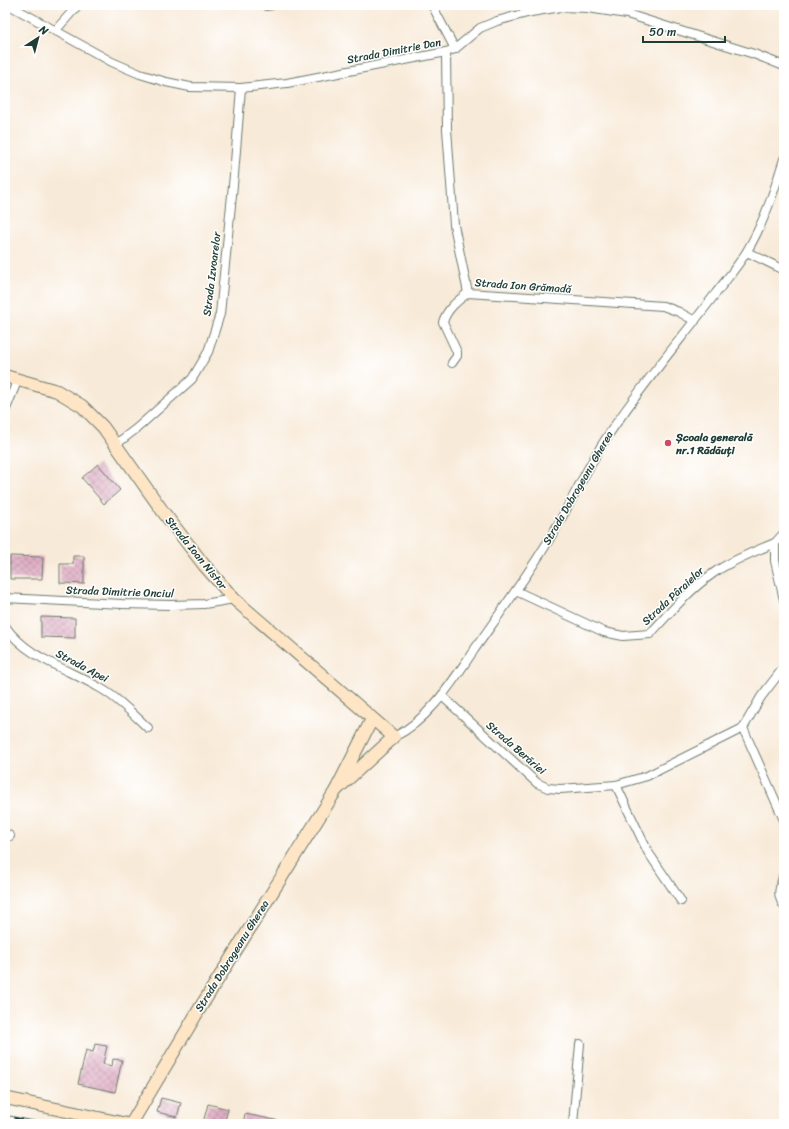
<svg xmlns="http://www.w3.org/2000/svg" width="789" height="1129" font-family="Sriracha,sans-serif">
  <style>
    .building { fill: url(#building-cross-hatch) }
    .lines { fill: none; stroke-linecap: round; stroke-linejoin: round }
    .street-casing { stroke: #6b7a6d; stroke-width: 10 }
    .secondary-casing { stroke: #6b7a6d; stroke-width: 14 }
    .street { stroke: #fff; stroke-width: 8 }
    .secondary { stroke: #fee5c5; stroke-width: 12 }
    .rail-casing { stroke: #1f3d34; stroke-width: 4.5 }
    .rail { stroke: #fff; stroke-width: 3; stroke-dasharray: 9; stroke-linecap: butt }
    .poi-dot { fill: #d1495b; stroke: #fff; stroke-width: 1.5 }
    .labels { text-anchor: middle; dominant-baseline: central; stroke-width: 3; stroke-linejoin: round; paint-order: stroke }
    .street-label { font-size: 11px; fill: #1f3d34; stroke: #fff }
    .poi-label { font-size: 11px; font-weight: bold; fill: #1f3d34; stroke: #fff; text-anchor: start }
  </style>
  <defs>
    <pattern id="building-cross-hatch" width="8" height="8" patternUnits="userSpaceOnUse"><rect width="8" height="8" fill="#e0adc4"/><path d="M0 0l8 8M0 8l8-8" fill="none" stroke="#b58ea0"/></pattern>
  </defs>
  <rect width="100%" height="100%" fill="#fff"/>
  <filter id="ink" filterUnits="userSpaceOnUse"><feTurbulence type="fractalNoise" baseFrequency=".025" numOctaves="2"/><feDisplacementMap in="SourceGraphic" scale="8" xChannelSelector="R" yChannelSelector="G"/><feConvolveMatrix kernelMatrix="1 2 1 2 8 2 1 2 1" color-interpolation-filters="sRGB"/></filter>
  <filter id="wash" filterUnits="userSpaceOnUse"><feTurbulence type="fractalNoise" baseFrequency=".012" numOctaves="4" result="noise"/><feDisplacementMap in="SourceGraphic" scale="16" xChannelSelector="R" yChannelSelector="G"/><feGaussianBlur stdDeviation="0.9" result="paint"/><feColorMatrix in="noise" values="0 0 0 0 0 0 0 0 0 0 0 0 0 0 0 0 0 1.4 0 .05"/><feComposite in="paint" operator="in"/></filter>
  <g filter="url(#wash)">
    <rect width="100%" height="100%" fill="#f8ead8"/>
    <g id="blocks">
      <g class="building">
        <polygon points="98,464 120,490 104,504 82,478"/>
        <polygon points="10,556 43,557 42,579 10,579"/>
        <polygon points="73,556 84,556 84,584 60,583 60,564 73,564"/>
        <polygon points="41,617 75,618 75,638 41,637"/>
        <polygon points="95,1044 107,1046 103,1064 112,1066 113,1059 122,1060 115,1092 78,1084 86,1050 93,1052"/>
        <polygon points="161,1098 181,1103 177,1117 157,1112"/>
        <polygon points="208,1104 228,1109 224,1124 203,1123"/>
        <polygon points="245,1114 280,1121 280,1124 243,1124"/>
      </g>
    </g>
  </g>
  <g filter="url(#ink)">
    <use href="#blocks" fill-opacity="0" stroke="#6b7a6d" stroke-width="1"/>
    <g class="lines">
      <g class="street-casing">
        <g id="street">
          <polyline points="9,5 112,62 140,74 166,82 190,87 241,88 287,83 446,52 455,49 480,28 497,21 531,12 561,7 588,8 627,14 754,54 784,66"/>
          <polyline points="432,5 455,49"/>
          <polyline points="266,6 272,5"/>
          <polyline points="55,31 78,5"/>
          <polyline points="446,52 447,129 454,225 468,293 663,306 679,312 695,321"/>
          <polyline points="747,252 784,270"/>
          <path d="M452 363 457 356V352L443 322C447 309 457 301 468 293"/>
          <polyline points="5,411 18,379"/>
          <polyline points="115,445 137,428 192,379 208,352 220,314 234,175 241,88"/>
          <polyline points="784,533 775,543 775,561 784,600"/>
          <path d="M516 591 604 632 623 636 650 634C670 612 690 589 715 572 733 560 755 551 775 543"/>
          <polyline points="5,598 122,604 171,605 204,604 234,599"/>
          <path d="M5 626C27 658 68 669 100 688 118 698 133 714 148 728"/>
          <polyline points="784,667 761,697 743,728 784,820"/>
          <polyline points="442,696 537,783 548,788 560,789 616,785 647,776 743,728"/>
          <path d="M394 737C430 719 452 682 474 650 498 616 522 583 544 548 566 513 583 475 605 440 638 389 679 342 716 293 726 280 738 266 747 251 764 223 774 191 784 159"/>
          <polyline points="616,785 648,852 681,901"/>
          <polyline points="5,833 10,836"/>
          <path d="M784 873C781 888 775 892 784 906"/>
          <polyline points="573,1124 580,1044"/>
        </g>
      </g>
      <g class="secondary-casing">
        <g id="secondary">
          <polyline points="5,376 57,391 82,406 103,427 164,513 204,565 234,599 394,737 336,790"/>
          <polyline points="5,1098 127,1124"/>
          <polyline points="131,1124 200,1008 336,790 372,719"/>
        </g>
      </g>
      <use href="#street" class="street"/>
      <use href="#secondary" class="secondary"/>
      <g class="rail-casing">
        <polyline id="rail" points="5,1117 39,1124"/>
      </g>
      <use href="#rail" class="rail"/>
    </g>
  </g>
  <circle class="poi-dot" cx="668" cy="443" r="4"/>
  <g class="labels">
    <g class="street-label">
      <text transform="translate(394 51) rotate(-11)">Strada Dimitrie Dan</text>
      <text transform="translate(212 274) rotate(-83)">Strada Izvoarelor</text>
      <text transform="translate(523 286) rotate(4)">Strada Ion Grămadă</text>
      <text transform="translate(578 488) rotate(-60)">Strada Dobrogeanu Gherea</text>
      <text transform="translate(196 553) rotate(51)">Strada Ioan Nistor</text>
      <text transform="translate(120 592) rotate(2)">Strada Dimitrie Onciul</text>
      <text transform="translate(673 596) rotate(-43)">Strada Pâraielor</text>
      <text transform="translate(82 666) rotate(28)">Strada Apei</text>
      <text transform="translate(516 748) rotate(41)">Strada Berăriei</text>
      <text transform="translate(232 956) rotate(-58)">Strada Dobrogeanu Gherea</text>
    </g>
    <g class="poi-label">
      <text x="676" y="437">Școala generală<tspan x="676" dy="13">nr.1 Rădăuți</tspan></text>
    </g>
  </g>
  <rect width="789" height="1129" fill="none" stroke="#fff" stroke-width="20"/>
  <g transform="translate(38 38) rotate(36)" stroke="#ffffff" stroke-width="3" paint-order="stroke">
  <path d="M0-3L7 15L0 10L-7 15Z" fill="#1f3d34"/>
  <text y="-6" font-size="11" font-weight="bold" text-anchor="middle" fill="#1f3d34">N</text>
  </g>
  <path d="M643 36v6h82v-6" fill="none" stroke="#1f3d34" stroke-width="2"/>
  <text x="649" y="36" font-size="12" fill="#1f3d34" stroke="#ffffff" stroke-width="3" paint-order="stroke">50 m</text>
</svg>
